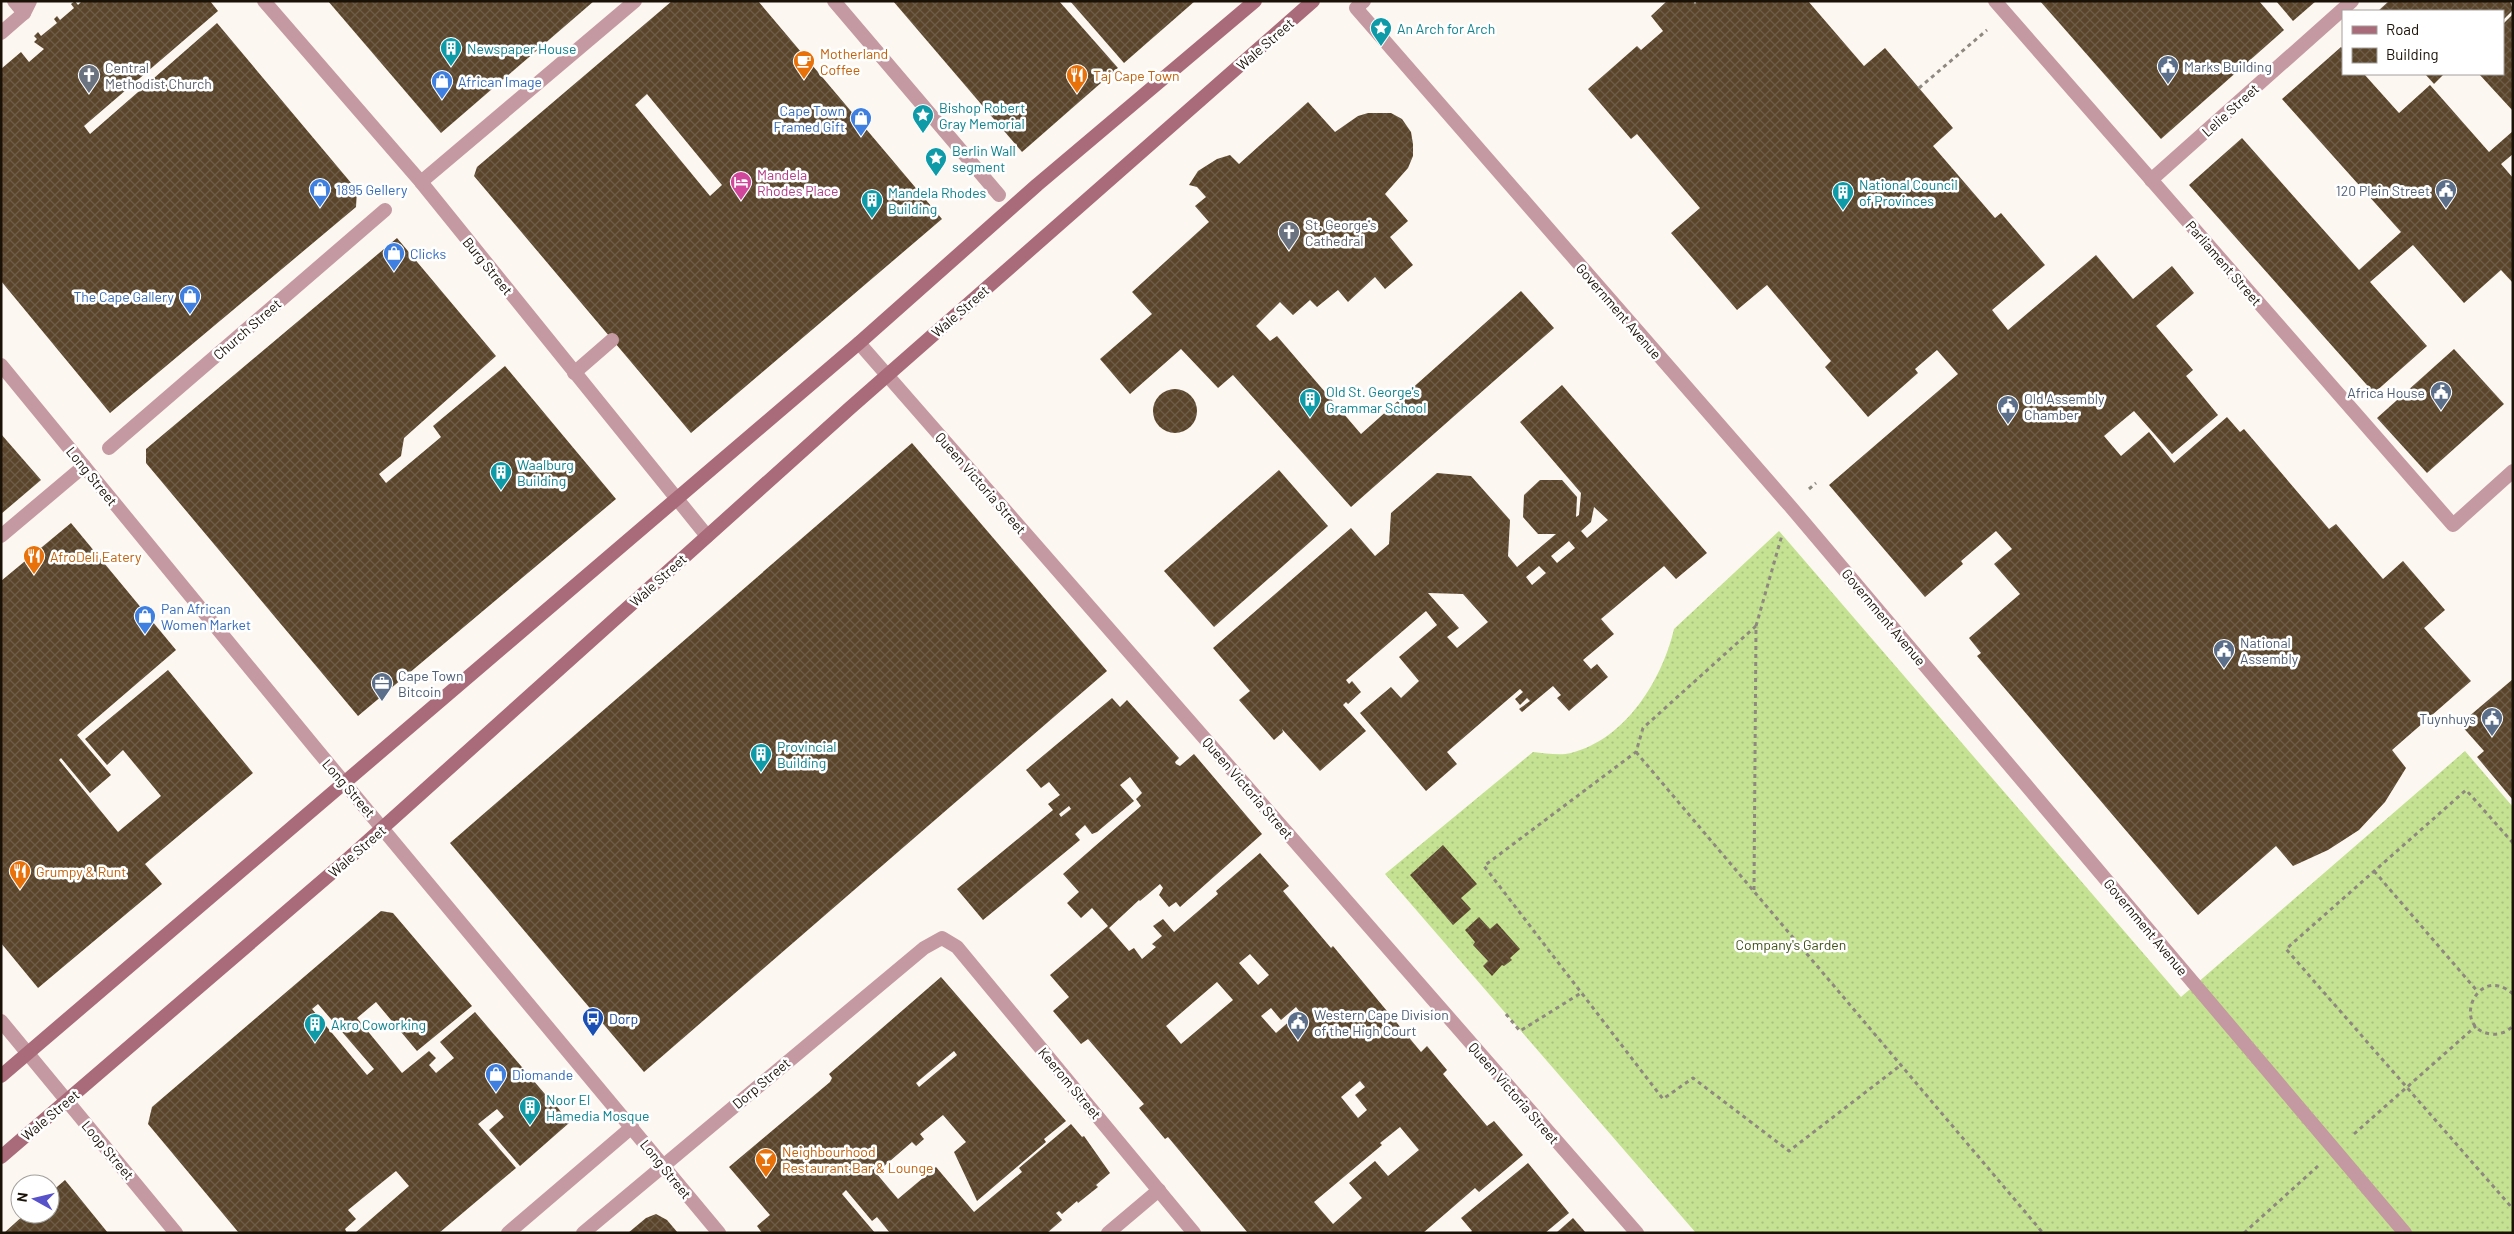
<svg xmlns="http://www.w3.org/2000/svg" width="2514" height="1234" font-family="Barlow,sans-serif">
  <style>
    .grass { fill: url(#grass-dots) }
    .building { fill: url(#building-cross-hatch); fill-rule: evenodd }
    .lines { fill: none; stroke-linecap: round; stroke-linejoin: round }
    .path { stroke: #8f8880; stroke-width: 3; stroke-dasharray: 4 4; stroke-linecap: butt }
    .service { stroke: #c599a2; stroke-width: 14 }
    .pedestrian { stroke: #c599a2; stroke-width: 14 }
    .minor { stroke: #c599a2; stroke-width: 14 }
    .tertiary { stroke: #c599a2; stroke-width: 14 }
    .secondary { stroke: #a96b79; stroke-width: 14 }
    .labels { text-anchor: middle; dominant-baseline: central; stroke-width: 5; stroke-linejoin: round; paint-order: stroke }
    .culture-label { font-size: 14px; fill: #0d838f; stroke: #fff; text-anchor: start }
    .street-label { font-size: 14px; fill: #1a1107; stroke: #fff }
    .food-label { font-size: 14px; fill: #c56008; stroke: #fff; text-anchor: start }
    .service-label { font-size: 14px; fill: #4e5e75; stroke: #fff; text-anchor: start }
    .worship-label { font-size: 14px; fill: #5b616d; stroke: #fff; text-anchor: start }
    .shop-label { font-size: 14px; fill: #366cbe; stroke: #fff; text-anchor: start }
    .hotel-label { font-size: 14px; fill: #b23c85; stroke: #fff; text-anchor: start }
    .park-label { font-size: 14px; fill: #3f5214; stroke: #fff }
    .transit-label { font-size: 14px; fill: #164399; stroke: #fff; text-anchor: start }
  </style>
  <defs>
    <pattern id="grass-dots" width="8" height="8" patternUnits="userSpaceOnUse" patternTransform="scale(1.25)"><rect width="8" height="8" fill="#c4e291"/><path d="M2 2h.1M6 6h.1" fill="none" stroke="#a8c17c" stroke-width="1.8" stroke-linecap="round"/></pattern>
    <pattern id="building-cross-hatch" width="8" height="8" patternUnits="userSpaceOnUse" patternTransform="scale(1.25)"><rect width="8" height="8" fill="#5a452b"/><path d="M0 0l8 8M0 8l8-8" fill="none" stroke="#6d5c47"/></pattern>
  </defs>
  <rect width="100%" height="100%" fill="#fcf7f1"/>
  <path class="grass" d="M1779 531 2181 997 2465 751 2513 807V1233H1696L1385 874 1533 752C1545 753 1560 756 1571 753 1626 739 1662 680 1674 629Z"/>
  <g class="building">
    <polygon points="75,1 78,5 82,1 210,1 218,11 84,126 90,134 217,23 357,190 356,207 110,413 1,281 1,69 21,52 29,62 44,49 34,42 37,39 34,36 38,32 41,36 57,23 54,19 57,16 60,20 74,8 71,4"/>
    <polygon points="328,1 594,1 441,133"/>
    <path d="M672 1H758L942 219 691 433 474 176 477 167ZM647 94 722 185 710 196 635 105Z"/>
    <polygon points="893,1 1059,1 1118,68 1022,152"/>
    <polygon points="1070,1 1195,1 1124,63"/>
    <polygon points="1667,1 1693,1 1695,4 1697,1 1808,1 1864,66 1885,48 1953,128 1933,146 1995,218 2001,213 2045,265 1992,310 2008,330 2096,255 2133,299 2172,266 2194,293 2156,326 2193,370 2186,376 2218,415 2172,454 2134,411 2104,436 2121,456 2149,432 2174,463 2227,417 2240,432 2244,429 2329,529 2336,524 2383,579 2403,561 2445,610 2424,628 2471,681 2392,750 2406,768 2385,802 2359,830 2328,850 2293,866 2276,846 2198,915 1977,656 1981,653 1969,638 2020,594 1994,564 2012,549 1996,531 1961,561 1963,564 1925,597 1829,485 1958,374 1937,350 1915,369 1918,373 1868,417 1825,367 1831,361 1767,285 1737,310 1671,233 1700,208 1637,134 1631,139 1588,89 1637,46 1641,50 1663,31 1651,16"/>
    <polygon points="2040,1 2259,1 2284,30 2161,139"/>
    <polygon points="2276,1 2316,1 2293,21"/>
    <polygon points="2389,1 2510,1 2513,10 2503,20 2503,11 2378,11"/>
    <polygon points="2513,14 2513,111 2479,74 2503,74 2503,24"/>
    <polygon points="2341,47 2343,49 2343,74 2364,74 2399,113 2430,85 2489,152 2513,131 2513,154 2501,164 2513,178 2513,283 2501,270 2464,303 2413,245 2370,282 2427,346 2374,393 2189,185 2242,138 2359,270 2401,232 2282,99"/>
    <polygon points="2425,74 2444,74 2434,84"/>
    <polygon points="1308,102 1335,132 1358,116 1368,113 1391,113 1402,119 1411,132 1413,144 1413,156 1408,168 1385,194 1408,221 1390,237 1413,265 1385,289 1375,277 1348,302 1338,290 1317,307 1310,300 1293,315 1280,302 1256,326 1270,341 1277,336 1361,434 1521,291 1554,328 1351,507 1233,375 1218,388 1181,349 1130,394 1100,359 1152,314 1132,292 1209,222 1195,206 1206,197 1197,187 1189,185 1198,171 1217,159 1230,155 1239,164"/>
    <polygon points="397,238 496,356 404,438 401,456 379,474 386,483 441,437 433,426 505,366 616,499 358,716 146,463 146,449"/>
    <polygon points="2454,349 2504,404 2427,473 2377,418"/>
    <path d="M1562 385 1707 553 1676 579 1664 566 1601 619 1614 634 1583 660 1591 669 1597 664 1608 677 1569 711 1557 698 1561 695 1553 686 1522 712 1519 709 1530 701 1527 698 1520 705 1515 699 1523 692 1520 689 1447 752 1457 764 1426 791 1360 713 1391 687 1401 698 1419 681 1399 657 1437 625 1426 611 1346 680 1349 684 1352 681 1361 692 1348 704 1346 702 1343 705 1366 731 1320 771 1282 729 1283 732 1274 740 1239 700 1250 691 1213 648 1351 528 1375 556 1389 544 1391 513 1437 473 1471 476 1510 520 1508 556 1517 567 1556 534H1538L1523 517 1524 495 1540 480H1562L1577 497 1576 517 1579 515 1581 493 1520 422ZM1594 507 1608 520 1587 538 1581 531 1591 522ZM1569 541 1575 548 1557 563 1551 556ZM1539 566 1546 573 1532 585 1526 577ZM1428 593 1463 594 1488 622 1457 648 1447 637 1459 628Z"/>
    <circle cx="1175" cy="411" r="22"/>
    <polygon points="1,434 41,480 1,514"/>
    <polygon points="912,443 1107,671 644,1072 450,843"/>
    <polygon points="1279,470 1328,526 1214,627 1164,571"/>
    <polygon points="71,523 176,650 77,735 111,775 90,793 61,758 59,760 118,832 161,796 123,750 107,765 85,739 168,670 253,773 145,864 162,884 38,988 1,943 1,581"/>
    <polygon points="2513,679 2513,800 2477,757 2484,751 2460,724"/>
    <path d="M1112 698 1120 707 1127 700 1179 758 1175 762 1176 764 1180 766 1194 754 1262 834 1180 907 1176 902 1169 907 1159 895 1163 888 1160 884 1140 901 1139 900 1109 928 1129 951 1134 948 1142 959 1156 947 1152 944 1162 936 1153 926 1163 919 1174 932 1218 894 1216 891 1260 853 1289 886 1283 891 1331 948 1333 946 1421 1052 1427 1046 1447 1070 1443 1074 1487 1126 1494 1121 1523 1155 1479 1192 1475 1188 1423 1233H1248L1168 1137 1165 1139 1139 1108 1144 1104 1088 1039 1081 1044 1053 1011 1069 997 1050 975 1108 926 1092 908 1081 918 1067 903 1079 892 1063 874 1141 806 1136 799 1142 793 1130 777 1120 785 1134 801 1097 832 1092 834 1085 825 1075 834 1080 840 983 920 957 889 1053 810 1048 804 1060 795 1049 782 1041 788 1026 770ZM1069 806 1071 809 1061 817 1059 814ZM1250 954 1269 975 1258 985 1239 963ZM1217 982 1233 1000 1181 1044 1166 1026ZM1296 1007 1300 1012 1276 1033 1261 1016 1271 1008 1281 1020ZM1360 1081 1365 1087 1355 1095 1367 1110 1358 1118 1341 1097ZM1400 1127 1419 1150 1388 1176 1375 1161 1349 1183 1362 1198 1333 1224 1314 1202 1382 1145 1380 1143Z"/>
    <polygon points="1443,845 1477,884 1461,898 1471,909 1453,925 1410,875"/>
    <path d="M381 911 393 913 472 1006 417 1051 376 1002 357 1018 402 1073 429 1051 436 1058 429 1065 436 1073 454 1058 440 1042 475 1012 550 1100 551 1099 556 1105 569 1123 520 1166 489 1130 504 1117 497 1109 478 1124 516 1168 439 1233H355L409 1186 396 1171 348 1210 356 1219 345 1229 347 1233H239L148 1124 152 1107ZM318 1004 374 1069 367 1075 312 1009Z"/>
    <polygon points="1479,917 1490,929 1497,923 1520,949 1510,958 1512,960 1504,966 1502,965 1492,976 1483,966 1488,961 1473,945 1475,942 1465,930"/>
    <path d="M941 977 1066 1121 1044 1139 1046 1142 977 1201 954 1152 966 1142 943 1115 920 1134 924 1139 916 1146 912 1142 876 1173 898 1199 936 1167 974 1212 1022 1172 1019 1168 1071 1124 1082 1137 1084 1136 1110 1173 1096 1185 1098 1187 1078 1203 1077 1201 1062 1214 1059 1211 1056 1213 1062 1220 1047 1233H890L877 1217 872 1221 846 1190 842 1194 875 1233H762L757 1226 770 1215 729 1167 830 1082 832 1078 829 1074ZM954 1051 957 1055 919 1087 916 1083Z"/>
    <polygon points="1528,1163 1569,1213 1545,1233 1470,1233 1472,1231 1461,1218"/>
    <polygon points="65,1180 108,1233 4,1233 25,1214 50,1214 50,1193"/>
    <polygon points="656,1214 667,1220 678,1233 628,1233 646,1218"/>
    <polygon points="1573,1218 1586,1233 1556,1233"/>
  </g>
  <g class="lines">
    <g class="path">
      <polyline points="1919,88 1987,30"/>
      <polyline points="1809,489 1816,483"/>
      <polyline points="1756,626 1643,728 1636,752 1484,866 1663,1099 1693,1078 1789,1151 1901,1065"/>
      <polyline points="1636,752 2043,1233"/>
      <polyline points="2513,843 2466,790 2286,949 2513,1209"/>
      <polyline points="2374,871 2478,992"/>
      <polyline points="1754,890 1756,626 1782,535"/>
      <path d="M2513 994C2477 962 2450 1029 2491 1034 2499 1035 2507 1032 2513 1026"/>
      <polyline points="1506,1014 1520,1031 1581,993"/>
      <polyline points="2354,1134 2476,1026"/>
      <polyline points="2244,1233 2318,1166"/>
    </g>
    <g class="service">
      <polyline points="14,1 24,13"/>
      <polyline points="1995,1 2453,525 2513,471"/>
      <polyline points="574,373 612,340"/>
    </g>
    <g class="pedestrian">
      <polyline points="834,1 999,195"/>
      <polyline points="1364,1 1356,8 1790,506 2405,1233"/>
      <polyline points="109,448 385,210"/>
    </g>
    <g class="minor">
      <polyline points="264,1 421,182 707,536"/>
      <polyline points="1,33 24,13 30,1"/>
      <polyline points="2151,180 2352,1"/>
      <polyline points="421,182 635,1"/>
      <polyline points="859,343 1637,1233"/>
      <polyline points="1,536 84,466"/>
      <polyline points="508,1233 632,1127"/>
      <polyline points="583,1233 924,948 942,938 957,947 1194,1233"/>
      <polyline points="1108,1233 1159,1190"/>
    </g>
    <g class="tertiary">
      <polyline points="1,365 317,750 719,1233"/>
      <polyline points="1,1021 176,1233"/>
    </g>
    <g class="secondary">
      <polyline points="1,1076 859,343 1037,185 1255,1"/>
      <polyline points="1,1157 349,858 850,408 1313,1"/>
    </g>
  </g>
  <defs>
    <g id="sight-pin" transform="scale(1.125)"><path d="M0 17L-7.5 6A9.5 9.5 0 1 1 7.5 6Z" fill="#0f9aa8" stroke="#fff"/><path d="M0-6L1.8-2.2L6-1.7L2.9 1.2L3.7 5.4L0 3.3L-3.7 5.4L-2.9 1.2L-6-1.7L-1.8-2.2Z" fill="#fff"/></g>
    <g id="building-pin" transform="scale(1.125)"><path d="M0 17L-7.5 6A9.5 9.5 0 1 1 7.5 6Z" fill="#0f9aa8" stroke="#fff"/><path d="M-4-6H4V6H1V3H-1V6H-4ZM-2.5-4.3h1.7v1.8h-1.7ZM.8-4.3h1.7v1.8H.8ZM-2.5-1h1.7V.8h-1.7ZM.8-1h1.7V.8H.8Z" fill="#fff"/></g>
    <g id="cafe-pin" transform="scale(1.125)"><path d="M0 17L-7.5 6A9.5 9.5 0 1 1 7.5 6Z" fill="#e8710a" stroke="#fff"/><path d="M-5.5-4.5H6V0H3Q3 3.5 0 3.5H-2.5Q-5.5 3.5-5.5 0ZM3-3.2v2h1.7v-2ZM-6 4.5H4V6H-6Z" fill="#fff"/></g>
    <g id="civic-pin" transform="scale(1.125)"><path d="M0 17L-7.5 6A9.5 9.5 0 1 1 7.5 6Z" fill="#5c6f8a" stroke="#fff"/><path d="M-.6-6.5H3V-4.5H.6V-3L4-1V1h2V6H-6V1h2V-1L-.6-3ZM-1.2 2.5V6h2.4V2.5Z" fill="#fff"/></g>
    <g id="church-pin" transform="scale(1.125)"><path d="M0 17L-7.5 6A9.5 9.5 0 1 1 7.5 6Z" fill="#6b7280" stroke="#fff"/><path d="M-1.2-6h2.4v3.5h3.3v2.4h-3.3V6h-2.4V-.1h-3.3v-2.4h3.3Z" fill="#fff"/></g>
    <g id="restaurant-pin" transform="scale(1.125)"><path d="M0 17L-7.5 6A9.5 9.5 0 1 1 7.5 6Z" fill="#e8710a" stroke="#fff"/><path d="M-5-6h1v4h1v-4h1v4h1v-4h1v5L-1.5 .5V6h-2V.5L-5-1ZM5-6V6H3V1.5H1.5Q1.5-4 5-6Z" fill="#fff"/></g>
    <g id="shop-pin" transform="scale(1.125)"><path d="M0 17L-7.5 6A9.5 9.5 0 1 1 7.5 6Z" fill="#3f7fe0" stroke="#fff"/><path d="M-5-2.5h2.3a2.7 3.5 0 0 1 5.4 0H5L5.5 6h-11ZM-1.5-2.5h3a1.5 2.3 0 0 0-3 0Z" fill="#fff"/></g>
    <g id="hotel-pin" transform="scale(1.125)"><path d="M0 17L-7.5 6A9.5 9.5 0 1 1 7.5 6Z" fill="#d1479c" stroke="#fff"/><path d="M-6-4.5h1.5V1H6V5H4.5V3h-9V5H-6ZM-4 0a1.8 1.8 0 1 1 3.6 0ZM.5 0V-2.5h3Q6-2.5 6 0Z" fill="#fff"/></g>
    <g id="office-pin" transform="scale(1.125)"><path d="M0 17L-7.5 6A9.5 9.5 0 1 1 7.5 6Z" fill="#5c6f8a" stroke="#fff"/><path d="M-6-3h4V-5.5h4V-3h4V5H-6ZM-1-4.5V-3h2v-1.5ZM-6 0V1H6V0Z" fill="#fff"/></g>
    <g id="bus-pin" transform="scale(1.125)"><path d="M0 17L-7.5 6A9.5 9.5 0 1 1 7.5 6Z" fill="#1a4fb4" stroke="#fff"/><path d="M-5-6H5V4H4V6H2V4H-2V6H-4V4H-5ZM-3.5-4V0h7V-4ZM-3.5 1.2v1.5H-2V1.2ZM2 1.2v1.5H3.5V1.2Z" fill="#fff"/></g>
    <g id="bar-pin" transform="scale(1.125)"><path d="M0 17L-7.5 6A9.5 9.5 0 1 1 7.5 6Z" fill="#e8710a" stroke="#fff"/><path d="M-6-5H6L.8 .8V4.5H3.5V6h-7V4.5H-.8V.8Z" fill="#fff"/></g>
  </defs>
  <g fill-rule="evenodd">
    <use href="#sight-pin" x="1381" y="28"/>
    <use href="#building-pin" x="451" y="48"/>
    <use href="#cafe-pin" x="804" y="61"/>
    <use href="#civic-pin" x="2168" y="66"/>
    <use href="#church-pin" x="89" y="75"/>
    <use href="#restaurant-pin" x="1077" y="75"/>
    <use href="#shop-pin" x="442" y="81"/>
    <use href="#sight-pin" x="923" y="115"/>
    <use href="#shop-pin" x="861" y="118"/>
    <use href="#sight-pin" x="936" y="158"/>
    <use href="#hotel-pin" x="741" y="182"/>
    <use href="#shop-pin" x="320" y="189"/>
    <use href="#civic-pin" x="2446" y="190"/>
    <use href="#building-pin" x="1843" y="192"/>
    <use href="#building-pin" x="872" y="200"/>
    <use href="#church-pin" x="1289" y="232"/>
    <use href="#shop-pin" x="394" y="253"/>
    <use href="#shop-pin" x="190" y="296"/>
    <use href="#civic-pin" x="2441" y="392"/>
    <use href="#building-pin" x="1310" y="399"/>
    <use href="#civic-pin" x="2008" y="406"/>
    <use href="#building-pin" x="501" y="472"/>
    <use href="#restaurant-pin" x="34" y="556"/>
    <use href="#shop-pin" x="145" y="616"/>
    <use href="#civic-pin" x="2224" y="650"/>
    <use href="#office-pin" x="382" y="683"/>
    <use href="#civic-pin" x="2492" y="718"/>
    <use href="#building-pin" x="761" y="754"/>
    <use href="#restaurant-pin" x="20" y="871"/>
    <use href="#bus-pin" x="593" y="1018"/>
    <use href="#civic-pin" x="1298" y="1022"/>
    <use href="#building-pin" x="315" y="1024"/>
    <use href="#shop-pin" x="496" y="1074"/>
    <use href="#building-pin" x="530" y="1107"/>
    <use href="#bar-pin" x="766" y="1159"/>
  </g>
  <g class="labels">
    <g class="culture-label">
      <text x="1397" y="28">An Arch for Arch</text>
      <text x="467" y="48">Newspaper House</text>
      <text x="939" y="107">Bishop Robert<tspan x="939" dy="16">Gray Memorial</tspan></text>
      <text x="952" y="150">Berlin Wall<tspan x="952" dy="16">segment</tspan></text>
      <text x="1859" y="184">National Council<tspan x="1859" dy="16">of Provinces</tspan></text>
      <text x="888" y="192">Mandela Rhodes<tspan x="888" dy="16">Building</tspan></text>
      <text x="1326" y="391">Old St. George's<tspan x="1326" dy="16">Grammar School</tspan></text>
      <text x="517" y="464">Waalburg<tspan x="517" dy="16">Building</tspan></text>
      <text x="777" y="746">Provincial<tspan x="777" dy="16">Building</tspan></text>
      <text x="331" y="1024">Akro Coworking</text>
      <text x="546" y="1099">Noor El<tspan x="546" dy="16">Hamedia Mosque</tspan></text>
    </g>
    <g class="street-label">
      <text transform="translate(1265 44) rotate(-41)">Wale Street</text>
      <text transform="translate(2230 110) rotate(-42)">Lelie Street</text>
      <text transform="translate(2224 263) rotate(49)">Parliament Street</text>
      <text transform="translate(488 266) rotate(51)">Burg Street</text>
      <text transform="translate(960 311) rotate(-41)">Wale Street</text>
      <text transform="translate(1619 311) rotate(49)">Government Avenue</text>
      <text transform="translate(247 329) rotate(-41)">Church Street</text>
      <text transform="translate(92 476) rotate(51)">Long Street</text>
      <text transform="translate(981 483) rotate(49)">Queen Victoria Street</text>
      <text transform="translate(658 580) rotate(-42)">Wale Street</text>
      <text transform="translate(1884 617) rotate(50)">Government Avenue</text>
      <text transform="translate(349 788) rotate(49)">Long Street</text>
      <text transform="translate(1248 788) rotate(49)">Queen Victoria Street</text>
      <text transform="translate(357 851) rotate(-41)">Wale Street</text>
      <text transform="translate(2146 927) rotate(50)">Government Avenue</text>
      <text transform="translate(761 1083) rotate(-40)">Dorp Street</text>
      <text transform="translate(1070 1083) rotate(50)">Keerom Street</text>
      <text transform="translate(1514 1093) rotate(49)">Queen Victoria Street</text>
      <text transform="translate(50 1115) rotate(-40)">Wale Street</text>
      <text transform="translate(108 1150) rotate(50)">Loop Street</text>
      <text transform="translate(666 1169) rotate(51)">Long Street</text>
    </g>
    <g class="food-label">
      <text x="820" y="53">Motherland<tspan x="820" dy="16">Coffee</tspan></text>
      <text x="1093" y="75">Taj Cape Town</text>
      <text x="50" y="556">AfroDeli Eatery</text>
      <text x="36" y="871">Grumpy &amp; Runt</text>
      <text x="782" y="1151">Neighbourhood<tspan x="782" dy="16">Restaurant Bar &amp; Lounge</tspan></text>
    </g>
    <g class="service-label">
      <text x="2184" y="66">Marks Building</text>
      <text x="2430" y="190" text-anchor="end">120 Plein Street</text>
      <text x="2425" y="392" text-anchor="end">Africa House</text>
      <text x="2024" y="398">Old Assembly<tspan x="2024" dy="16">Chamber</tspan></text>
      <text x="2240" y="642">National<tspan x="2240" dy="16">Assembly</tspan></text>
      <text x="398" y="675">Cape Town<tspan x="398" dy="16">Bitcoin</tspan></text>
      <text x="2476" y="718" text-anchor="end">Tuynhuys</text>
      <text x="1314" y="1014">Western Cape Division<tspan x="1314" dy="16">of the High Court</tspan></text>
    </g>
    <g class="worship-label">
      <text x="105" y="67">Central<tspan x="105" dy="16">Methodist Church</tspan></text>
      <text x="1305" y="224">St. George's<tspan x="1305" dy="16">Cathedral</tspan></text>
    </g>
    <g class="shop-label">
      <text x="458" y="81">African Image</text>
      <text x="845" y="110" text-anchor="end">Cape Town<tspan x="845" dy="16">Framed Gift</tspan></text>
      <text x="336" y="189">1895 Gellery</text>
      <text x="410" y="253">Clicks</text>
      <text x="174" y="296" text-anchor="end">The Cape Gallery</text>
      <text x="161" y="608">Pan African<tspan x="161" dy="16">Women Market</tspan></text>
      <text x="512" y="1074">Diomande</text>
    </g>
    <g class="hotel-label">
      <text x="757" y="174">Mandela<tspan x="757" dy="16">Rhodes Place</tspan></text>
    </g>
    <g class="park-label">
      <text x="1791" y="944">Company's Garden</text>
    </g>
    <g class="transit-label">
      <text x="609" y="1018">Dorp</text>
    </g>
  </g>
  <rect width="2514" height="1234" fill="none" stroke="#1a1107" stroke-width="5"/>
  <rect x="2342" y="10" width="162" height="65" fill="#ffffff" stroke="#a3a09c"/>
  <rect x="2352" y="26" width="25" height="8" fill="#a96b79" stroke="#a3a09c"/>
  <text x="2386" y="35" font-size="15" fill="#1a1107">Road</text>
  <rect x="2352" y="48" width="25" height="15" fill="url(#building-cross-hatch)" stroke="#a3a09c"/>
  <text x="2386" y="60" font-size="15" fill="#1a1107">Building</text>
  <g transform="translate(35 1199) rotate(278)"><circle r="24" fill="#ffffff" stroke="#a3a09c"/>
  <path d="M0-4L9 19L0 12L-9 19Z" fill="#5752ca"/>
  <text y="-8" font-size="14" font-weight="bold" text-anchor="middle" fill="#1a1107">N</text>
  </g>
</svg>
